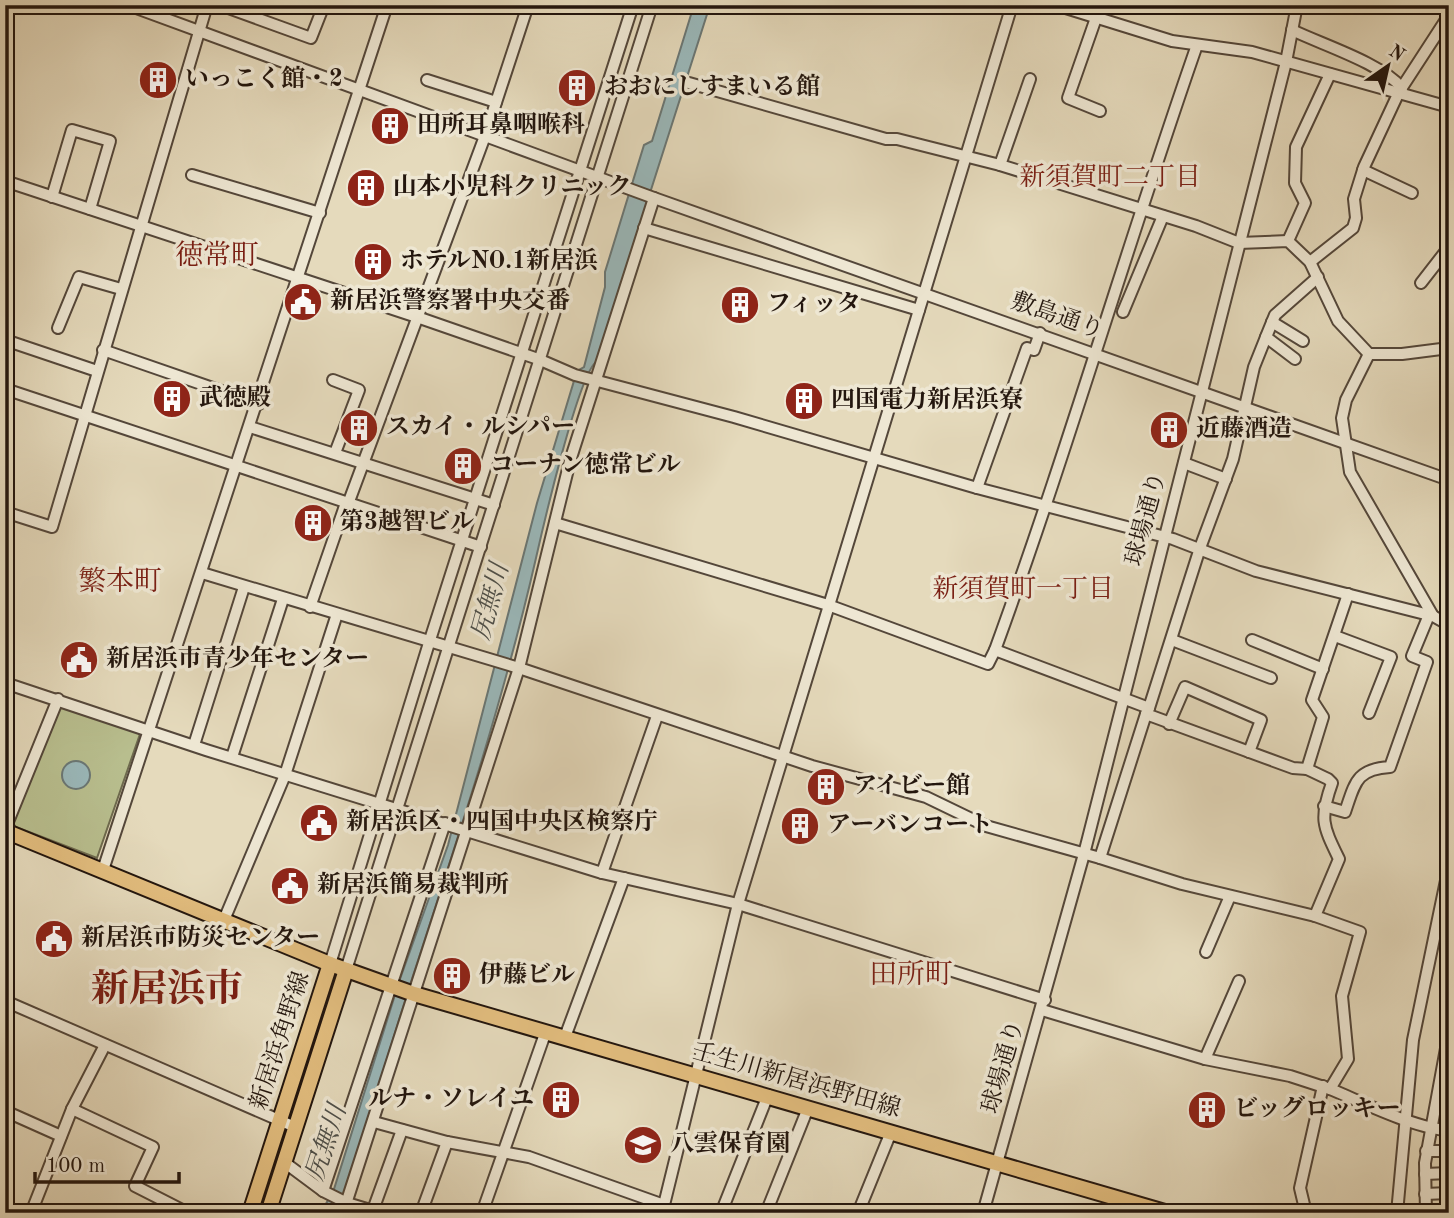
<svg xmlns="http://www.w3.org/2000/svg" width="1454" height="1218" font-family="'Old Standard TT','Noto Serif JP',serif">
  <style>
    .green { fill: #b8be8e; stroke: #6e6a4e; stroke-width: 2 }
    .water { fill: #9ab8ba; stroke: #6a7775; stroke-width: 2 }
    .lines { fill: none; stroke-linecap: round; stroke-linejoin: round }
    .minor-casing { stroke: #54473a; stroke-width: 14 }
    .major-casing { stroke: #23160e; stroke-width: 18 }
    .minor { stroke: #eee7d3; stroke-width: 10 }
    .major { stroke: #e2bd7e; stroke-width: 14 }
    .labels { text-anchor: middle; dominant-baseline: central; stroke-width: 7; stroke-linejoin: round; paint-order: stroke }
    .poi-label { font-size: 24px; font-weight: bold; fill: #23160e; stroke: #eee7d3; text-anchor: start }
    .street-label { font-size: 24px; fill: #23160e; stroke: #eee7d3 }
    .neighbourhood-label { font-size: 26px; fill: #7a1f14; stroke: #eee7d3 }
    .water-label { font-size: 26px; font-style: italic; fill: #4d4f4a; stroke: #eee7d3 }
    .quarter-label { font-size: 28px; fill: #7a1f14; stroke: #eee7d3 }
    .town-label { font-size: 38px; font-weight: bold; fill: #7a1f14; stroke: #eee7d3 }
  </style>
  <rect width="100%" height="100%" fill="#e5dabc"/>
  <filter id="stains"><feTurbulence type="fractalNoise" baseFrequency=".00286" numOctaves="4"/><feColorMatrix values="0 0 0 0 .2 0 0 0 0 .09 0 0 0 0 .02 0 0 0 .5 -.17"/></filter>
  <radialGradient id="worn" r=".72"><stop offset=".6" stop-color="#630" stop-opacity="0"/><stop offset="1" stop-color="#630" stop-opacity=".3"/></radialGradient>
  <polygon class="green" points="60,705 137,729 140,734 97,858 16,827 12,822"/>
  <g class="water">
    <path d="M694 5H710L596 362C578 376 543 527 536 558 503 703 456 844 410 985 386 1061 363 1137 338 1213H321L334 1189 400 979 448 845 537 503 577 371 584 367 605 287V272L644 145 652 141Z"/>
    <circle cx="76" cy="775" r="14"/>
  </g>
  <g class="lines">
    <g class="minor-casing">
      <g id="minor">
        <polyline points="128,5 654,198 1449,480"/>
        <polyline points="220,5 311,38 324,5"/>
        <polyline points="1056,5 1172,41 1252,52 1449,107"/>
        <polyline points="1096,18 1068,98 1100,111"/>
        <path d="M1292 30C1323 45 1381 63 1402 88"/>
        <polyline points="427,80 496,102"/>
        <polyline points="689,83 886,139 897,139 1000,165 1196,226 1239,243 1288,241 1310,262 1338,321 1369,354 1402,354 1449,348"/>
        <polyline points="1000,165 1030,79"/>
        <polyline points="1363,170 1412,193"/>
        <polyline points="192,175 320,213"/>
        <polyline points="5,181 417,317 538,359 575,375 734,417 977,488 1173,539 1256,571 1433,616 1449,625"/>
        <polyline points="52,197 72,130 110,141 90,209"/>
        <polyline points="644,228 919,310"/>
        <polyline points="1288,241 1305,203 1295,183 1296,147 1330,74"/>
        <polyline points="1310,262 1353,228 1356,218 1354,199 1364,167 1399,92 1449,15"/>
        <polyline points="1421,283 1449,247"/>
        <polyline points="1123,312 1163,216"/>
        <polyline points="1272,322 1303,341"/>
        <polyline points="58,328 79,277 121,289"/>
        <polyline points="5,340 97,371"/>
        <polyline points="103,350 259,404"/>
        <polyline points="1369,354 1346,400 1342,418 1350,472 1433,616"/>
        <polyline points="1295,359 1266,337 1275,315 1318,277"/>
        <polyline points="333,380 359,390 335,453"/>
        <polyline points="5,389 481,547"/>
        <polyline points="250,427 494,505"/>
        <polyline points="1184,463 1226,479"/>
        <polyline points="977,488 1027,348 1034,350 1040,333"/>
        <polyline points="348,504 485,136 528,5"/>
        <polyline points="5,512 52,527 207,5"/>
        <polyline points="555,523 828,605 988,664 995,650 1149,708 1146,714"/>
        <polyline points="202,573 519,668 812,766 926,797 986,826 1100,858 1146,714 1293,768 1307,769"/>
        <path d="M1348 594 1312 700 1323 717 1307 769 1328 779 1332 783C1319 819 1323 826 1339 859L1315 916 1360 932 1342 996 1348 1059 1330 1089C1360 1101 1418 1130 1449 1130"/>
        <polyline points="310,607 346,503"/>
        <polyline points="1335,636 1391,657 1369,713"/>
        <polyline points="1172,640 1271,678"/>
        <polyline points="1252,640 1323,669"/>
        <path d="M995 650C1068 450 1127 245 1197 45"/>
        <polyline points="5,683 206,750 602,873 738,904 1045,1000"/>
        <polyline points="1149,708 1200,548 1233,459 1254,367 1266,337"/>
        <polyline points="1169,724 1185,687 1261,720 1249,752"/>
        <polyline points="194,745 244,587"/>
        <polyline points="232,757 283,599"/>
        <path d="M1324 806 1345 812C1355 783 1356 769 1390 767L1427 662 1412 656 1429 615"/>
        <polyline points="5,829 58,699"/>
        <polyline points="1100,858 1182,884 1315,916"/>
        <polyline points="103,870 387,5"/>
        <polyline points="602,873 657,716"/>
        <polyline points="224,920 285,775 337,614"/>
        <polyline points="1206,952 1230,896"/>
        <polyline points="330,964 429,643 633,5"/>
        <polyline points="346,970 652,5"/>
        <polyline points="5,1001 295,1127"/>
        <polyline points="1042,1010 1205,1059 1290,1076 1330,1089"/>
        <polyline points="565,1037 624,878"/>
        <polyline points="1205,1059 1239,981"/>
        <polyline points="72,1109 153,1147 135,1186 188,1213"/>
        <polyline points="5,1111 61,1136"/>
        <polyline points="374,1122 447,1142 529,1157 664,1205 670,1213"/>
        <polyline points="1426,1151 1449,1151"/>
        <polyline points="284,1162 323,1191 347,1203 380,1213"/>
        <polyline points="1425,1174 1449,1173"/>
        <polyline points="323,1191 445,823"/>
        <polyline points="1425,1194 1449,1193"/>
        <polyline points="373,1210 402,1130"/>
        <polyline points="31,1213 72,1109 105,1045"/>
        <polyline points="343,1213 519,668 570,461 654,198"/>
        <polyline points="421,1213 447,1142"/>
        <polyline points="482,1213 546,1031"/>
        <polyline points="662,1213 738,904 1012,5"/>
        <polyline points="721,1213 768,1095"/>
        <polyline points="766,1213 808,1108"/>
        <polyline points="858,1213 891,1132"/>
        <polyline points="983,1213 1084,854 1286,62 1297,5"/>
        <polyline points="1306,1213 1300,1188 1323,1086"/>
        <polyline points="1397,1213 1413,1040 1449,866"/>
        <polyline points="1426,1213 1425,1163 1449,1032"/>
      </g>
    </g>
    <g class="major-casing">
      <g id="major">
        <polyline points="5,831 330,964 414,994 1168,1213"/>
        <polyline points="250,1213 330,964"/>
        <polyline points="268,1213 346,970"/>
      </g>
    </g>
    <use href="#minor" class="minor"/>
    <use href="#major" class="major"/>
  </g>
  <defs>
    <g id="building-disc" transform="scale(2.0125)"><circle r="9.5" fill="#8f2418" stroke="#eee7d3"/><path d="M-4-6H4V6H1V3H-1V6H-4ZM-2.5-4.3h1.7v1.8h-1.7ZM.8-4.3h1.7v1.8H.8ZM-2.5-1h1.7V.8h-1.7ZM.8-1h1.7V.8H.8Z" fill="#fff"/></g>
    <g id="civic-disc" transform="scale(2.0125)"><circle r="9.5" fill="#8f2418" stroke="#eee7d3"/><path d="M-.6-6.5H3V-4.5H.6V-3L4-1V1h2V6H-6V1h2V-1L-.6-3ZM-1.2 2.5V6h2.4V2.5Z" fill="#fff"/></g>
    <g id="school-disc" transform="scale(2.0125)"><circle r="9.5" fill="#8f2418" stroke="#eee7d3"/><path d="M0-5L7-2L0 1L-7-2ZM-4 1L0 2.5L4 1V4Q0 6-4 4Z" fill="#fff"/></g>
  </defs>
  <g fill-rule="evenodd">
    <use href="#building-disc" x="158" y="80"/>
    <use href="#building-disc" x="577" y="88"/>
    <use href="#building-disc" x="390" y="126"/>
    <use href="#building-disc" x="366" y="188"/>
    <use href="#building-disc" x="373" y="262"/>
    <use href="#civic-disc" x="303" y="302"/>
    <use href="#building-disc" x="740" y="305"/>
    <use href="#building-disc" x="172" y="399"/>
    <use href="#building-disc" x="804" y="401"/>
    <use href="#building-disc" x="359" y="428"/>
    <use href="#building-disc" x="1169" y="430"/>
    <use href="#building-disc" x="463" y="466"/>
    <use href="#building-disc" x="313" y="523"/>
    <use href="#civic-disc" x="79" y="660"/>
    <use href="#building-disc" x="826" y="787"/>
    <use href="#civic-disc" x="319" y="823"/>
    <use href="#building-disc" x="800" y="826"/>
    <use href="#civic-disc" x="290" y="886"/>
    <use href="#civic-disc" x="54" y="939"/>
    <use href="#building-disc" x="452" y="976"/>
    <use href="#building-disc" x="561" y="1100"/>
    <use href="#building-disc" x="1207" y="1110"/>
    <use href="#school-disc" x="643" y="1145"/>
  </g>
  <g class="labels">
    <g class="poi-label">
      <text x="185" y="80">いっこく館・2</text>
      <text x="604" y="88">おおにしすまいる館</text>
      <text x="417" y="126">田所耳鼻咽喉科</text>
      <text x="393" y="188">山本小児科クリニック</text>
      <text x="400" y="262">ホテルNO.1新居浜</text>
      <text x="330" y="302">新居浜警察署中央交番</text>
      <text x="767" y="305">フィッタ</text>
      <text x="199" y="399">武徳殿</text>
      <text x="831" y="401">四国電力新居浜寮</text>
      <text x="386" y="428">スカイ・ルシパー</text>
      <text x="1196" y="430">近藤酒造</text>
      <text x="490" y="466">コーナン徳常ビル</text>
      <text x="340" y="523">第3越智ビル</text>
      <text x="106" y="660">新居浜市青少年センター</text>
      <text x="853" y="787">アイビー館</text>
      <text x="346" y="823">新居浜区・四国中央区検察庁</text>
      <text x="827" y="826">アーバンコート</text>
      <text x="317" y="886">新居浜簡易裁判所</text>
      <text x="81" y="939">新居浜市防災センター</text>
      <text x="479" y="976">伊藤ビル</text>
      <text x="534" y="1100" text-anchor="end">ルナ・ソレイユ</text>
      <text x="1234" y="1110">ビッグロッキー</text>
      <text x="670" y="1145">八雲保育園</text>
    </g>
    <g class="street-label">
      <text transform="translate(1057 317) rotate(19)">敷島通り</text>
      <text transform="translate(1147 519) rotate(-75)">球場通り</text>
      <text transform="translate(281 1041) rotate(-72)">新居浜角野線</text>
      <text transform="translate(1004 1067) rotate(-74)">球場通り</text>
      <text transform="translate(796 1081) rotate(16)">壬生川新居浜野田線</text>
    </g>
    <g class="neighbourhood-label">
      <text x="1110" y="178">新須賀町二丁目</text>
      <text x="1023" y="590">新須賀町一丁目</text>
    </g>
    <g class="water-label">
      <text transform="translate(491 602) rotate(-75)">尻無川</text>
      <text transform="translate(327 1143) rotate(-72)">尻無川</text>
    </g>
    <g class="quarter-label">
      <text x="217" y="257">徳常町</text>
      <text x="120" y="583">繁本町</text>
      <text x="911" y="976">田所町</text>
    </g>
    <g class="town-label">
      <text x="167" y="991">新居浜市</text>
    </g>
  </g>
  <rect width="1454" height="1218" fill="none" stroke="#e5dabc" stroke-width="28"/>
  <rect x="7" y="7" width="1440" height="1204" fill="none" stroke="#23160e" stroke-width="3.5"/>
  <rect x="14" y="14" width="1426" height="1190" fill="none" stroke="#23160e" stroke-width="2"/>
  <g transform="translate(1388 66) rotate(34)" stroke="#eee7d3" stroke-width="5" paint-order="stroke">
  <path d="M0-5L12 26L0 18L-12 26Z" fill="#23160e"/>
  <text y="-10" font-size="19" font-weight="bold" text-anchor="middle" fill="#23160e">N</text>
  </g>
  <path d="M35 1172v10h144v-10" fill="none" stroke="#23160e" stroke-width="3.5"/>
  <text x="46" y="1172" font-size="21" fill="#23160e" stroke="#eee7d3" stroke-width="5" paint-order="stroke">100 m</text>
  <rect width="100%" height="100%" filter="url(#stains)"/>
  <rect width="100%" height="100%" fill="url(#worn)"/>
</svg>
